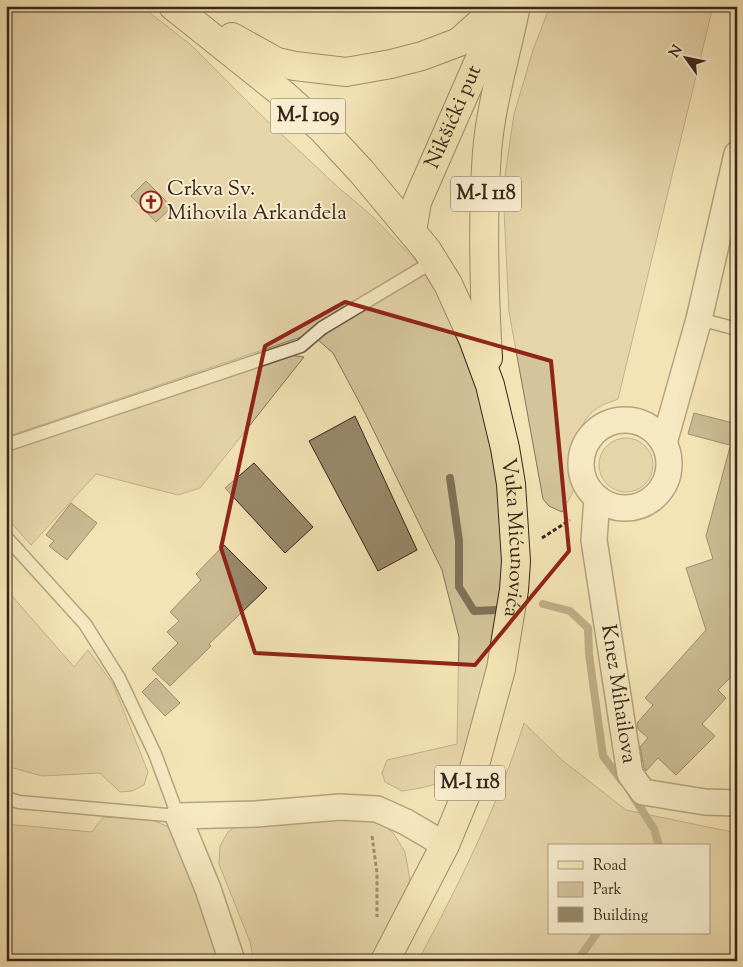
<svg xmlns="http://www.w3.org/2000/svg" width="743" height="967" font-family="'Sorts Mill Goudy',serif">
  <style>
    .green { fill: #d4c49b; stroke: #86755b; fill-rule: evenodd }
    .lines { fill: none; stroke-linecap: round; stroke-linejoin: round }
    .stream { stroke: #827158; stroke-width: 8 }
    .building { fill: #99896b; stroke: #37261b }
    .service-casing { stroke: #665642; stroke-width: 15 }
    .minor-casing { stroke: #665642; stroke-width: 28 }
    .primary-casing { stroke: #37261b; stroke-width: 30 }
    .path { stroke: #37261b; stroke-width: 3; stroke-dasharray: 4 2.5; stroke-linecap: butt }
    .service { stroke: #f8edcf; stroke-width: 12 }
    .minor { stroke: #f8edcf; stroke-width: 25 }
    .primary { stroke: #f4e4b5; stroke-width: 28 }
    .marked { fill: none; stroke: #8f2418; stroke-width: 4; stroke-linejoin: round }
    .labels { text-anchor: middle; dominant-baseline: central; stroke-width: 4; stroke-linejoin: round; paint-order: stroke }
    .shield { fill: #f8edcf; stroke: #716251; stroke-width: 1 }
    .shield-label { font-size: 20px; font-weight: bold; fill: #37261b }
    .street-label { font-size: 21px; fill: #37261b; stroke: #f8edcf }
    .poi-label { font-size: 21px; fill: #37261b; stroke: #f8edcf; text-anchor: start }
  </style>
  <rect width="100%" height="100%" fill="#f4e4b5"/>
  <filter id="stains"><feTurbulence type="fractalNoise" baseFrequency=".004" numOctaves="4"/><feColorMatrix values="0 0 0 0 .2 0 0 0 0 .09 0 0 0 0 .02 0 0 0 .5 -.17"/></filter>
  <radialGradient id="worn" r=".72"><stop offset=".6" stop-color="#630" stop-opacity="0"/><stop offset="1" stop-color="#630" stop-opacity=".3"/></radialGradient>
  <g class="green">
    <polygon points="6,6 141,6 190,44 260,114 339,188 372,216 426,271 450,316 474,370 500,477 507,584 467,755 459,768 440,783 421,788 402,791 385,782 382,773 387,760 457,744 459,637 442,570 364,411 333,353 318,340 301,337 6,437"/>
    <path d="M550 6H713L618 399C612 402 605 403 599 407 575 421 572 456 579 481L562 512 549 506 543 499 509 312 503 190 514 114 533 50Z"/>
    <polygon points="288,355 304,357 200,488 178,495 96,474 31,545 6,517 6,451"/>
    <circle cx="626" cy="465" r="27"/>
    <polygon points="6,589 74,667 88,650 113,684 148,772 144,785 132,791 120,792 100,773 42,776 6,766"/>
    <path d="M524 723 562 760 626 810 737 833V961H418C459 884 498 806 524 723ZM549 846H709V933H549Z"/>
    <polygon points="103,817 153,820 175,830 224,961 6,961 6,824 92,832"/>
    <polygon points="376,818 394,834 405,852 410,880 399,907 371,961 254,961 250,942 219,864 220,846 228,832 241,822"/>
  </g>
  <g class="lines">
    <g class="stream">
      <polyline points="450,478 459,541 459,587 474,611 496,610"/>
      <polyline points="543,604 570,611 588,628 589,654 603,756 622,781"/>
      <polyline points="631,793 654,829 659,846"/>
      <polyline points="577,961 597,933"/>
    </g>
  </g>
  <g class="building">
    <polygon points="146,181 172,207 156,222 131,196"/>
    <polygon points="694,413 737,424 737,447 688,434"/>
    <polygon points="355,416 417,550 378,571 309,441"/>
    <polygon points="730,447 737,448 737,671 718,690 726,698 702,724 715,736 676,775 658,758 646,771 644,768 640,747 648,738 638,729 637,723 653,705 645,698 706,630 686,568 713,559 706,536"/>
    <polygon points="254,463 313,527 285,553 225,488"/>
    <polygon points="71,503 97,523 67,560 49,546 54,541 46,535"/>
    <polygon points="224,545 267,588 209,644 211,646 170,686 152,669 178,643 167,632 179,621 170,612 201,580 196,574"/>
    <polygon points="156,678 180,703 165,716 142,692"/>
  </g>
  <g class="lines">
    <g class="service-casing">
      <g id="service">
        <polyline points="699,319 737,329"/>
        <polyline points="6,445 301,346 322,328 434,261"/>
        <polyline points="6,537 85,624 119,678 155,754 178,816 19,802 6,798"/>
      </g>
    </g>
    <g class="minor-casing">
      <g id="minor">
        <circle cx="625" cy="464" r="44"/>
        <polyline points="664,443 699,319 737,154"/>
        <path id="s1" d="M597 498 594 540 630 774 643 792 705 802 737 803"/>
        <polyline points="232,961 208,889 178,816 256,814 340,807 377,809 406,822 445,845"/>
      </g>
    </g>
    <g class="primary-casing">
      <g id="primary">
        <path id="s2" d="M173 6 283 94 322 129 361 171 427 250 448 284 473 339 490 385 505 448 511 484 516 561 514 590 501 669 469 787 445 845 385 961"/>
        <polyline points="232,37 277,62 295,66 346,72 391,64 422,56 459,42 499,6"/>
        <path id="s3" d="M412 231 417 202 481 56 504 12"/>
        <path d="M488 358C484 290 482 221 487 152 491 103 506 55 516 6"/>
      </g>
    </g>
    <g class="path">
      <polyline points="542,538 570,520"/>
      <polyline points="372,836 377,873 377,917"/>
    </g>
    <use href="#service" class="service"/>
    <use href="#minor" class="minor"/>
    <use href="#primary" class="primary"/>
  </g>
  <path d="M0 0H743V967H0ZM345 302 551 361 569 551 475 665 255 653 221 548 265 346Z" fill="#f4e4b5" fill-opacity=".55" fill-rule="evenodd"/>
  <path class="marked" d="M345 302 551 361 569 551 475 665 255 653 221 548 265 346Z"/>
  <defs>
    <g id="church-ring" transform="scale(1.125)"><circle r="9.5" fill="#f8edcf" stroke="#8f2418" stroke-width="1.5"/><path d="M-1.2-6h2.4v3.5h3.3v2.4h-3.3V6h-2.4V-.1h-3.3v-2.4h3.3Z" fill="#8f2418"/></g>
  </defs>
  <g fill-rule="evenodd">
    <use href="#church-ring" x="151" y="202"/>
  </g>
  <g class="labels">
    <g class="shield">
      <rect x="270.5" y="98.5" width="75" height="35" rx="4"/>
      <rect x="451" y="176.5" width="70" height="35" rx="4"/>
      <rect x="435" y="765.5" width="70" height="35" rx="4"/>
    </g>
    <g class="shield-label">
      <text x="308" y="116">M-I 109</text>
      <text x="486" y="194">M-I 118</text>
      <text x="470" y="783">M-I 118</text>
    </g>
    <g class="street-label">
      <text stroke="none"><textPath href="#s3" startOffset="122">Nikšićki put</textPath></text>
      <text stroke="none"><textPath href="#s2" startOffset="658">Vuka Mićunovića</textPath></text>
      <text stroke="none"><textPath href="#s1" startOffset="198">Knez Mihailova</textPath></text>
    </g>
    <g class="poi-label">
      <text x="167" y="190">Crkva Sv.<tspan x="167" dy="24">Mihovila Arkanđela</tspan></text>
    </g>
  </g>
  <rect width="743" height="967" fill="none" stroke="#f4e4b5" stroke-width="25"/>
  <rect x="8" y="8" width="728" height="952" fill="none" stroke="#37261b" stroke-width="2.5"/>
  <rect x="12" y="12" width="718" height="942" fill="none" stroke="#37261b"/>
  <rect x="548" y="844" width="162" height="90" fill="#f8edcf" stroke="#ab9d87"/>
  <rect x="558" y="861" width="25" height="8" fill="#f4e4b5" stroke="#ab9d87"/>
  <text x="593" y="870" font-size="15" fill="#37261b">Road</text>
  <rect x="558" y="882" width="25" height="15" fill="#d4c49b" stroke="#ab9d87"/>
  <text x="593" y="894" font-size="15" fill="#37261b">Park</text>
  <rect x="558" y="907" width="25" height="15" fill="#99896b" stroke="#ab9d87"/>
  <text x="593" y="920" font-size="15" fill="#37261b">Building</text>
  <g transform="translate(686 58) rotate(303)" stroke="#f8edcf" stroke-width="4" paint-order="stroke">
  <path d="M0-4L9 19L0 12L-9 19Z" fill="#37261b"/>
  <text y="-8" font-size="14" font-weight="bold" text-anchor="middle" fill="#37261b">N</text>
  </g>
  <rect width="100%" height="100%" filter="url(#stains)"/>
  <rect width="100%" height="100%" fill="url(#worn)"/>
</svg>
